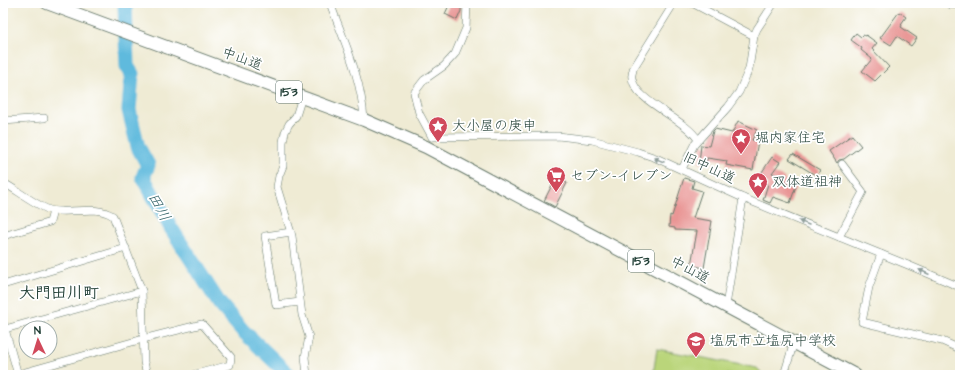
<svg xmlns="http://www.w3.org/2000/svg" width="963" height="378" font-family="'Architects Daughter','Klee One',sans-serif">
  <style>
    .green { fill: #bad57a; stroke: #6c8957 }
    .lines { fill: none; stroke-linecap: round; stroke-linejoin: round }
    .river { stroke: #5fbadd; stroke-width: 15 }
    .building { fill: #e99695 }
    .street-casing { stroke: #687a6c; stroke-width: 8 }
    .highway-casing { stroke: #687a6c; stroke-width: 14 }
    .street { stroke: #fff; stroke-width: 7 }
    .highway { stroke: #fff; stroke-width: 12 }
    .oneway { fill: #8f9e9a }
    .labels { text-anchor: middle; dominant-baseline: central; stroke-width: 3.5; stroke-linejoin: round; paint-order: stroke }
    .shield { fill: #fff; stroke: #627771; stroke-width: 1 }
    .shield-label { font-size: 13px; font-weight: bold; fill: #1f3d34 }
    .street-label { font-size: 14px; fill: #1f3d34; stroke: #fff }
    .poi-label { font-size: 14px; fill: #1f3d34; stroke: #fff; text-anchor: start }
    .water-label { font-size: 15px; font-style: italic; fill: #326267; stroke: #fff }
    .quarter-label { font-size: 16px; font-weight: bold; fill: #1f3d34; stroke: #fff }
  </style>
  <rect width="100%" height="100%" fill="#fff"/>
  <filter id="ink" filterUnits="userSpaceOnUse"><feTurbulence type="fractalNoise" baseFrequency=".025" numOctaves="2"/><feDisplacementMap in="SourceGraphic" scale="8" xChannelSelector="R" yChannelSelector="G"/><feConvolveMatrix kernelMatrix="1 2 1 2 8 2 1 2 1" color-interpolation-filters="sRGB"/></filter>
  <filter id="wash" filterUnits="userSpaceOnUse"><feTurbulence type="fractalNoise" baseFrequency=".012" numOctaves="4" result="noise"/><feDisplacementMap in="SourceGraphic" scale="16" xChannelSelector="R" yChannelSelector="G"/><feGaussianBlur stdDeviation="0.9" result="paint"/><feColorMatrix in="noise" values="0 0 0 0 0 0 0 0 0 0 0 0 0 0 0 0 0 1.4 0 .05"/><feComposite in="paint" operator="in"/></filter>
  <g filter="url(#wash)">
    <rect width="100%" height="100%" fill="#efebd4"/>
    <polygon class="green" points="657,349 757,368 764,375 653,375"/>
    <g class="lines">
      <polyline class="river" points="125,3 127,66 132,74 129,110 138,147 148,165 143,177 171,228 219,303 243,331 289,375"/>
    </g>
    <g id="blocks">
      <g class="building">
        <polygon points="450,3 461,6 461,11 457,20 445,14"/>
        <polygon points="899,12 906,17 901,24 902,25 901,27 917,38 911,46 897,36 891,45 880,38"/>
        <polygon points="856,33 861,37 863,35 865,36 866,35 877,43 872,49 889,67 875,81 862,71 872,59 861,50 862,48 851,40"/>
        <polygon points="738,121 757,130 752,140 758,141 753,170 726,165 727,161 707,158 706,164 699,163 701,145 709,146 713,131 715,129 732,133"/>
        <polygon points="852,135 861,146 844,159 839,160 837,163 829,151"/>
        <polygon points="793,154 820,170 817,176 789,159"/>
        <polygon points="772,157 780,162 772,173 785,178 784,180 787,181 786,183 796,186 790,203 773,197 770,203 763,200 768,184 758,178"/>
        <polygon points="556,177 567,183 555,207 544,201"/>
        <polygon points="684,178 694,181 692,188 702,191 693,218 712,221 704,268 691,265 697,231 675,230 675,228 669,227 670,215 672,216"/>
      </g>
    </g>
  </g>
  <g filter="url(#ink)">
    <use href="#blocks" fill-opacity="0" stroke="#687a6c" stroke-width="1"/>
    <g class="lines">
      <g class="street-casing">
        <g id="street">
          <path d="M330 3C344 41 362 79 364 120"/>
          <path d="M674 3 633 69C633 72 631 75 632 78 634 101 686 119 698 140"/>
          <polyline points="692,3 754,36"/>
          <polyline points="949,3 951,5 955,4 960,6"/>
          <polyline points="302,97 296,116 289,124 285,132 283,142 283,166 279,176 277,187 292,236 302,315 309,337 305,357 307,375"/>
          <polyline points="3,121 44,118"/>
          <polyline points="432,137 558,136 592,140 638,152 656,158 743,198 908,265 960,287"/>
          <polyline points="432,137 419,113 414,93 424,80 444,66 455,54 466,28 467,3"/>
          <polyline points="682,169 694,145 728,107 739,92 749,69 754,36 757,29 774,3"/>
          <path d="M3 178 4 183C15 189 39 207 50 210 70 215 95 204 113 216L142 291 144 362 147 375"/>
          <polyline points="291,232 265,236 276,305 300,302"/>
          <polyline points="3,236 50,222 53,211"/>
          <polyline points="839,237 863,192 842,164"/>
          <polyline points="881,254 869,287 862,322 942,341 960,349"/>
          <polyline points="3,285 126,248"/>
          <polyline points="726,306 743,198"/>
          <polyline points="3,322 18,375"/>
          <polyline points="5,329 142,291"/>
          <polyline points="18,374 143,339 202,324 231,357 230,365 192,375"/>
          <polyline points="784,375 794,342"/>
        </g>
      </g>
      <g class="highway-casing">
        <polyline id="highway" points="47,3 364,120 426,147 855,375"/>
      </g>
      <use href="#street" class="street"/>
      <use href="#highway" class="highway"/>
    </g>
    <defs><path id="oneway-solid" d="M-6-.8H1V-3.2L6.5 0L1 3.2V.8H-6Z"/></defs>
    <g class="oneway">
      <use href="#oneway-solid" transform="translate(659 160) rotate(-158)"/>
      <use href="#oneway-solid" transform="translate(804 223) rotate(-158)"/>
      <use href="#oneway-solid" transform="translate(924 272) rotate(-156)"/>
    </g>
  </g>
  <defs>
    <g id="sight-pin" transform="scale(1)"><path d="M0 17L-7.5 6A9.5 9.5 0 1 1 7.5 6Z" fill="#d1495b" stroke="#fff"/><path d="M0-6L1.8-2.2L6-1.7L2.9 1.2L3.7 5.4L0 3.3L-3.7 5.4L-2.9 1.2L-6-1.7L-1.8-2.2Z" fill="#fff"/></g>
    <g id="supermarket-pin" transform="scale(1)"><path d="M0 17L-7.5 6A9.5 9.5 0 1 1 7.5 6Z" fill="#d1495b" stroke="#fff"/><path d="M-6-5.5h2.5l.6 2H6L4.5 2H-2.5L-4.4-4H-6ZM-1.5 3.2a1.3 1.3 0 1 0 .1 0ZM3 3.2a1.3 1.3 0 1 0 .1 0Z" fill="#fff"/></g>
    <g id="school-pin" transform="scale(1)"><path d="M0 17L-7.5 6A9.5 9.5 0 1 1 7.5 6Z" fill="#d1495b" stroke="#fff"/><path d="M0-5L7-2L0 1L-7-2ZM-4 1L0 2.5L4 1V4Q0 6-4 4Z" fill="#fff"/></g>
  </defs>
  <g fill-rule="evenodd">
    <use href="#sight-pin" x="438" y="126"/>
    <use href="#sight-pin" x="741" y="138"/>
    <use href="#supermarket-pin" x="556" y="176"/>
    <use href="#sight-pin" x="758" y="182"/>
    <use href="#school-pin" x="696" y="341"/>
  </g>
  <g class="labels">
    <g class="shield">
      <rect x="276" y="81" width="26" height="22" rx="3"/>
      <rect x="628" y="250" width="26" height="22" rx="3"/>
    </g>
    <g class="shield-label">
      <text x="289" y="92">153</text>
      <text x="641" y="261">153</text>
    </g>
    <g class="street-label">
      <text transform="translate(242 59) rotate(20)">中山道</text>
      <text transform="translate(709 168) rotate(25)">旧中山道</text>
      <text transform="translate(690 270) rotate(28)">中山道</text>
    </g>
    <g class="poi-label">
      <text x="452" y="126">大小屋の庚申</text>
      <text x="755" y="138">堀内家住宅</text>
      <text x="570" y="176">セブン-イレブン</text>
      <text x="772" y="182">双体道祖神</text>
      <text x="710" y="341">塩尻市立塩尻中学校</text>
    </g>
    <g class="water-label">
      <text transform="translate(159 207) rotate(61)">田川</text>
    </g>
    <g class="quarter-label">
      <text x="59" y="293">大門田川町</text>
    </g>
  </g>
  <rect width="963" height="378" fill="none" stroke="#fff" stroke-width="16"/>
  <g transform="translate(38 340) rotate(356)"><circle r="19" fill="#ffffff" stroke="#a5b1ae"/>
  <path d="M0-3L7 15L0 10L-7 15Z" fill="#d1495b"/>
  <text y="-6" font-size="11" font-weight="bold" text-anchor="middle" fill="#1f3d34">N</text>
  </g>
</svg>
